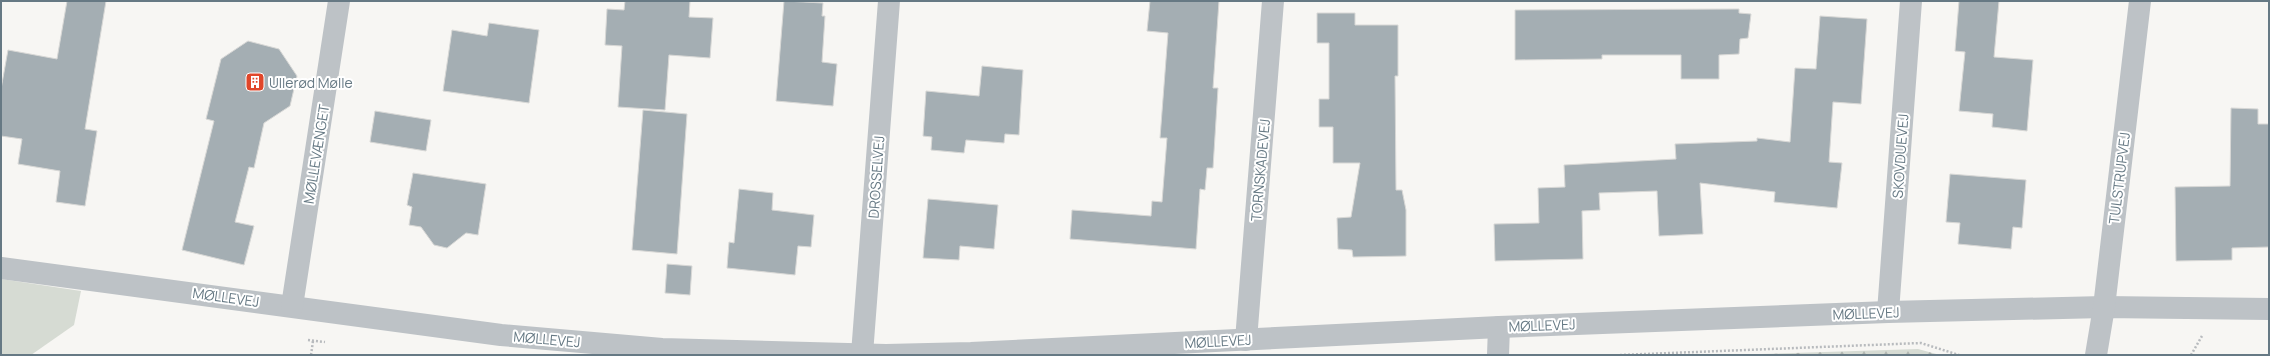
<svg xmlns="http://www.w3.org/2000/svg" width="2270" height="356" font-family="Manrope,sans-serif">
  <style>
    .green { fill: #d6dbd3 }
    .forest { fill: url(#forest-firs) }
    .building { fill: #a4aeb3; stroke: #d8d8d6 }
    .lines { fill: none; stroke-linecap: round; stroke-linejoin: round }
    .path { stroke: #b8bbbe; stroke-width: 2.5; stroke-dasharray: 2 2; stroke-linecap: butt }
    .minor { stroke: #bdc2c6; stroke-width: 22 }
    .labels { text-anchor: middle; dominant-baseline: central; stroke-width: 4; stroke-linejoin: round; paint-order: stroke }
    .poi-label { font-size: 14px; fill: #667984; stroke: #fff; text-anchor: start }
    .street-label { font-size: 14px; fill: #667984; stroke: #fff }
  </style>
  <defs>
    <pattern id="forest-firs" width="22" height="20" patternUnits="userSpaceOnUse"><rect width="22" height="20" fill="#d6dbd3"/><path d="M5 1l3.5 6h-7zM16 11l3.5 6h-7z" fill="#b1b6b1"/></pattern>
  </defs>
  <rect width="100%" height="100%" fill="#f7f6f3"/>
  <polygon class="green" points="1,279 81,291 74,325 31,355 1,355"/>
  <polygon class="forest" points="1918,349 1940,355 1761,354"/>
  <g class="building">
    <polygon points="67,1 106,1 85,129 97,131 85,206 56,202 60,171 18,164 22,139 1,136 1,89 8,50 57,59"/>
    <polygon points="625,1 690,1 689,17 713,18 710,58 669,55 665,110 618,107 622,46 605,45 607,9 624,10"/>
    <polygon points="784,1 823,3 822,16 825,16 822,62 837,64 833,106 776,101"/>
    <polygon points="1150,1 1219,1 1213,88 1218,88 1213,168 1207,168 1205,190 1200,189 1196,249 1070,239 1072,210 1151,216 1152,201 1162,202 1167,138 1160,138 1168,33 1147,31"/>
    <polygon points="1959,1 1999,1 1994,57 2033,60 2027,131 1992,127 1993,114 1959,111 1965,52 1955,51"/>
    <polygon points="1739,9 1739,13 1751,14 1748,38 1740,39 1739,54 1719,55 1719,79 1681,79 1681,55 1602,55 1602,59 1515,60 1515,10"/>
    <polygon points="1317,13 1355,13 1355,25 1398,25 1398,76 1395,76 1396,190 1402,190 1406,210 1406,256 1353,257 1352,250 1338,249 1337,218 1351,217 1360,163 1333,163 1333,127 1319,127 1319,99 1329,99 1329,43 1317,43"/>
    <polygon points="1820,16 1867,19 1861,104 1833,102 1829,162 1842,163 1837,208 1774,202 1775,192 1700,183 1703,234 1659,236 1657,191 1599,193 1600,210 1582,211 1583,259 1495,261 1494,224 1539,223 1538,188 1565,187 1564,165 1676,159 1675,144 1757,141 1757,138 1790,142 1795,68 1816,69"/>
    <polygon points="489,23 539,30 529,103 443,91 452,30 487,36"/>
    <polygon points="248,41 279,49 297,76 290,106 264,123 254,168 249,167 235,222 254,226 244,265 182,250 214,121 206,119 221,59"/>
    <polygon points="982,66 1023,70 1019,135 1005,134 1004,143 966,140 964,153 931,150 932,137 923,136 926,91 979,96"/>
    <polygon points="2231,108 2258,109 2258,124 2269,124 2269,247 2232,248 2232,260 2176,261 2175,187 2230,186"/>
    <polygon points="643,110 687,114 677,254 632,250"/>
    <polygon points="375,111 431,120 426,151 370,142"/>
    <polygon points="413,173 486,184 478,235 466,233 447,248 434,245 421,227 409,225 412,207 407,205"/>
    <polygon points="1950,174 2026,180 2022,228 2013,227 2011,249 1958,244 1960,223 1946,222"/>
    <polygon points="739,189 773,193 772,210 814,215 811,247 798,246 795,275 727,268 729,242 734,243"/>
    <polygon points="928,199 998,205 994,249 960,246 959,260 923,258"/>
    <polygon points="667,264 692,266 690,295 665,293"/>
  </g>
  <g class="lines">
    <g class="path">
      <polyline points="308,340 325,342"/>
      <polyline points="311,355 313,341"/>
      <polyline points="1620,355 1921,343 1959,355"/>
      <polyline points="2191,355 2202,336"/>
    </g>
    <g class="minor">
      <polyline points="1,268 501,335 662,349 886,355 971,353 1499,327 1888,312 2104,307 2269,309"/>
      <polyline points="292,306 339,1"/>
      <polyline points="1888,312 1911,1"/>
      <polyline points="1246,340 1273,1"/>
      <polyline points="862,354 889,1"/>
      <polyline points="1498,355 1499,327"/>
      <polyline points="2096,355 2104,307 2140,1"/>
    </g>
  </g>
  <defs>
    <g id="building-square" transform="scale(1)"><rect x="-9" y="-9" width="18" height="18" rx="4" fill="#e0462a" stroke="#fff"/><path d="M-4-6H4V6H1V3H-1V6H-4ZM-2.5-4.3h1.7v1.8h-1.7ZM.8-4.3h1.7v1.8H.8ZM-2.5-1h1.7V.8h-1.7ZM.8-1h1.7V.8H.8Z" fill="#fff"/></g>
  </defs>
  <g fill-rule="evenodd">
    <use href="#building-square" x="255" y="82"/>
  </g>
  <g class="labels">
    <g class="poi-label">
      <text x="269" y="82">Ullerød Mølle</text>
    </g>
    <g class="street-label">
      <text transform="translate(316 154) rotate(-81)">MØLLEVÆNGET</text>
      <text transform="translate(1900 156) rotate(-86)">SKOVDUEVEJ</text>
      <text transform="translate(1260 170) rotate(-85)">TORNSKADEVEJ</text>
      <text transform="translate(876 177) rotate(-86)">DROSSELVEJ</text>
      <text transform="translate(2119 178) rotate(-83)">TULSTRUPVEJ</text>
      <text transform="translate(226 297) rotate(8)">MØLLEVEJ</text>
      <text transform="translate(1866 313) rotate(-2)">MØLLEVEJ</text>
      <text transform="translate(1542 325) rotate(-2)">MØLLEVEJ</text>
      <text transform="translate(547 339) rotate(5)">MØLLEVEJ</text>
      <text transform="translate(1218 341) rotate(-3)">MØLLEVEJ</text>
    </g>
  </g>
  <rect width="2270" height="356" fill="none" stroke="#667984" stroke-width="4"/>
</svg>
